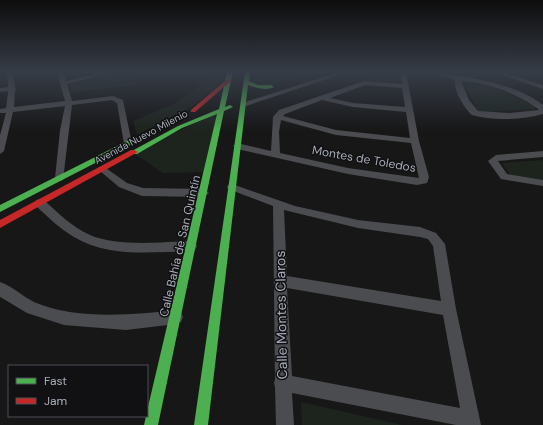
<svg xmlns="http://www.w3.org/2000/svg" width="543" height="425" font-family="'DM Sans',sans-serif">
  <style>
    .green { fill: #1d241e }
    .lines { fill: none; stroke-linecap: round; stroke-linejoin: round }
    .street { fill: #4b4c50; fill-rule: evenodd }
    .fast { fill: #4caf50; fill-rule: evenodd }
    .jam { fill: #c62828; fill-rule: evenodd }
    .labels { text-anchor: middle; dominant-baseline: central; stroke-width: 3; stroke-linejoin: round; paint-order: stroke }
    .far-street-label { font-size: 10px; fill: #a8adb8; stroke: #111113 }
    .street-label { font-size: 12px; fill: #a8adb8; stroke: #111113 }
    .near-street-label { font-size: 14px; fill: #a8adb8; stroke: #111113 }
  </style>
  <rect width="100%" height="100%" fill="#171717"/>
  <g class="green">
    <polygon points="120,72 129,72 139,85 72,92 68,84"/>
    <polygon points="217,72 225,72 222,81 193,106 137,135 133,121 176,103"/>
    <polygon points="259,72 280,73 291,79 270,85 255,84 253,74"/>
    <polygon points="362,72 401,72 400,83 370,80"/>
    <path d="M468 81C492 86 514 94 535 107V109L483 112 478 111 464 83Z"/>
    <polygon points="222,111 209,172 163,173 132,152"/>
    <polygon points="543,160 543,180 511,176 502,163"/>
    <polygon points="301,402 402,425 302,425"/>
  </g>
  <g class="lines">
    <g class="street">
      <polygon points="7,72 13,72 15,87 16,89 15,91 14,107 65,101 57,72 63,72 66,81 104,72 115,72 67,84 72,101 113,96 123,100 132,144 128,147 124,144 117,103 112,100 72,105 63,180 60,181 55,178 60,130 65,106 13,112 4,151 0,154 0,135 6,113 0,113 0,109 6,108 8,93 8,91 0,92 0,88 8,87"/>
      <polygon points="339,72 348,72 246,106 239,104"/>
      <path d="M400 72H406L419 141 429 177 427 183 417 185 348 174 237 149 233 146 237 143 271 151 273 117 279 110 364 81 402 84ZM365 85 402 88 405 107 353 103 330 98ZM322 100 353 107 406 112 410 138 336 130 283 116 285 114ZM281 120 336 135 411 143 419 178 348 168 280 153 279 132Z"/>
      <polygon points="493,72 502,72 543,85 543,89"/>
      <path d="M441 73C474 78 516 84 543 105V114C522 120 493 121 472 115 464 108 453 90 455 79L439 76 438 75ZM461 81C484 81 521 95 539 110L509 113 478 111 469 100Z"/>
      <polygon points="543,151 543,157 498,161 507,174 543,180 543,186 501,179 488,161 496,155"/>
      <polygon points="103,166 127,183 143,188 204,189 209,193 204,197 142,196 119,187 100,171 98,169 100,167"/>
      <path d="M232 184 295 206 358 220 420 227 436 233 445 244 456 309 481 425H456L292 393 294 425H276L275 387 274 383 275 379 273 206 228 189 227 187 228 185ZM284 210 358 228 420 237 428 239 433 246 441 301 287 276ZM287 288 443 315 460 408 292 376Z"/>
      <path d="M40 199 44 200C58 213 72 227 90 235 118 247 161 242 191 241L195 242 197 246 195 250 191 251C153 252 108 258 74 237 60 229 48 217 36 206L35 203 36 200Z"/>
      <path d="M0 282C12 286 22 296 34 302 75 320 133 315 176 310L181 312 183 317 181 322 176 324 126 330 64 325 27 313 2 298 0 297Z"/>
    </g>
    <g class="fast">
      <polygon points="227,72 233,72 225,107 230,105 233,107 224,111 158,425 144,425 146,416 147,416 147,411 217,114 182,128 137,154 134,154 130,152 178,126 219,109"/>
      <path d="M245 72H250L249 81 258 85H271L274 87C267 91 256 88 248 85L208 425H194Z"/>
      <polygon points="129,140 132,140 136,142 0,212 0,205"/>
    </g>
    <g class="jam">
      <polygon points="227,79 232,80 195,112 191,112 191,110"/>
      <polygon points="131,150 134,150 138,152 0,228 0,220"/>
    </g>
  </g>
  <linearGradient id="sky" x2="0" y2="1"><stop stop-color="#0d0d0d"/><stop offset="0.55" stop-color="#363c47"/><stop offset="1" stop-color="#363c47" stop-opacity="0"/></linearGradient>
  <rect width="543" height="131" fill="url(#sky)"/>
  <g class="labels">
    <g class="far-street-label">
      <text transform="translate(141 137) rotate(-28)">Avenida Nuevo Milenio</text>
    </g>
    <g class="street-label">
      <text transform="translate(364 159) rotate(10)">Montes de Toledos</text>
      <text transform="translate(180 246) rotate(-77)">Calle Bahía de San Quintín</text>
    </g>
    <g class="near-street-label">
      <text transform="translate(281 315) rotate(-91)">Calle Montes Claros</text>
    </g>
  </g>
  <rect x="8" y="365" width="140" height="52" fill="#111113" stroke="#4d4f55"/>
  <rect x="16" y="378" width="20" height="6" fill="#4caf50" stroke="#4d4f55"/>
  <text x="44" y="385" font-size="12" fill="#a8adb8">Fast</text>
  <rect x="16" y="398" width="20" height="6" fill="#c62828" stroke="#4d4f55"/>
  <text x="44" y="405" font-size="12" fill="#a8adb8">Jam</text>
</svg>
